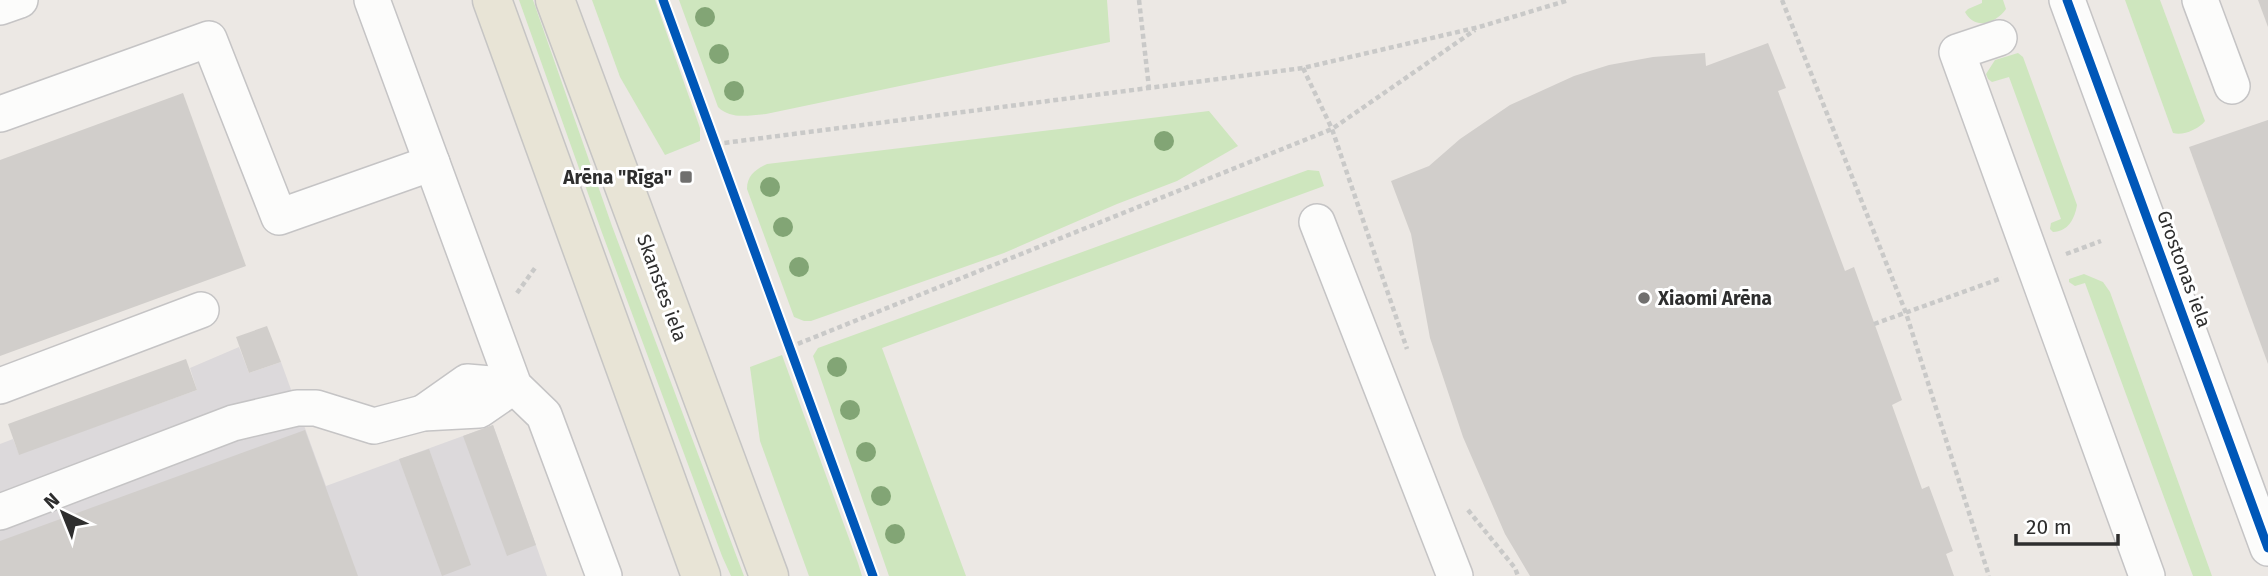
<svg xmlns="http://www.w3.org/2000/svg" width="2268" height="576" font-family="'Fira Sans',sans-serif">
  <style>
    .industrial { fill: #dcd9db }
    .green { fill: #cee6be }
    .building { fill: #d1cecb }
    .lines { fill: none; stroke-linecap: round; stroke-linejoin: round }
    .minor-casing { stroke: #c5c4c5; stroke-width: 38 }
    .major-casing { stroke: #c6c5c4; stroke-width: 41 }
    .path { stroke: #c9c9c8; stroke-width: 4.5; stroke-dasharray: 5 3.5; stroke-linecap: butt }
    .minor { stroke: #fcfcfb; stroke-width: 35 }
    .major { stroke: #e8e4d6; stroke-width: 38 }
    .cycleway-casing { stroke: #fff; stroke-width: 13 }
    .cycleway { stroke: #0057b8; stroke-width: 9 }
    .tree { fill: #82a575 }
    .poi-dot { fill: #706f6e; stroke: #fff; stroke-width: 2.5 }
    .labels { text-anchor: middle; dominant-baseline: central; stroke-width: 6; stroke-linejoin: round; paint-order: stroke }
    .poi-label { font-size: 19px; font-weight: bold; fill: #2e2e2e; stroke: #fff; text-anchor: end }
    .street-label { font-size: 19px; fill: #2e2e2e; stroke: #fff }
  </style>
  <rect width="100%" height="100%" fill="#ece8e4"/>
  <polygon class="industrial" points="239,347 249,373 281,362 326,486 493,425 547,576 0,576 0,444 13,439 19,454 197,390 190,368"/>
  <g class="green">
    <polygon points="519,0 533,0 612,226 744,576 731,576 722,556 601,230"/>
    <polygon points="592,0 655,0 700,128 700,141 665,155 620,77"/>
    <path d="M679 0H1107L1110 42 766 114C749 115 731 120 718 107Z"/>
    <path d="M1982 0H2003L2006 9C1996 23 1975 31 1965 12L1968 9 1982 3Z"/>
    <path d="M2125 0H2160L2205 121C2199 129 2183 136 2173 133Z"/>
    <path d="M2018 53 2023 57 2077 205C2075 218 2068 232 2053 232L2050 229 2051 223 2061 219 2009 77 1992 82 1988 79 1986 74 1995 60Z"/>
    <path d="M1209 111 1238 146 1177 181 1117 204 1004 253 811 321H804L794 317 747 189C747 175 756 169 767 164Z"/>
    <polygon points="1308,170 1319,171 1324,186 882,348 966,576 889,576 813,356 818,348"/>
    <polygon points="2084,274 2103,282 2110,292 2212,576 2193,576 2085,283 2075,286 2069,282 2069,279"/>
    <polygon points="782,355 858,563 862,576 809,576 760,441 750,367"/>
  </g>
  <g class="building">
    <polygon points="2258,0 2268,0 2268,27"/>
    <polygon points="1768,43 1786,88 1778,91 1845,271 1854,267 1902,400 1892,405 1922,489 1929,486 1953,551 1946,554 1954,576 1530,576 1505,534 1463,437 1430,338 1411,234 1391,181 1429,166 1460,139 1510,105 1574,76 1609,65 1653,57 1705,53 1706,66"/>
    <polygon points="183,93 246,266 0,356 0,160"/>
    <polygon points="2268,120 2268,364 2189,147"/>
    <polygon points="267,326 281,362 249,373 236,337"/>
    <polygon points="186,359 197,390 19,455 8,424"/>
    <polygon points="493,425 536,545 507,556 463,436"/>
    <polygon points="305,430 358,576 0,576 0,541"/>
    <polygon points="429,449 471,565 442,576 399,459"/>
  </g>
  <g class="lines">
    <g class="minor-casing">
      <g id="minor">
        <polyline points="372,0 514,386 544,415 604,576"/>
        <polyline points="2067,0 2268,548"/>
        <polyline points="2200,0 2232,86"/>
        <polyline points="0,7 20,0"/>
        <polyline points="1999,38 1957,52 2147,576"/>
        <polyline points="0,114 209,39 279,217 432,163"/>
        <polyline points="1317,222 1455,576"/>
        <polyline points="0,386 201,310"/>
        <polyline points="423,413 467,382 514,386"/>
        <polyline points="0,512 233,423 297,408 316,408 374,426 423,413 479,410 514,386"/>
      </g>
    </g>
    <g class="major-casing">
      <g id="major">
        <polyline points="492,0 701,576"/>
        <polyline points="555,0 769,576"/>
      </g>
    </g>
    <g class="path">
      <polyline points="1139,0 1149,88"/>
      <polyline points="1782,0 1906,313 1989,576"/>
      <polyline points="1303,68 1332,129 1407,349"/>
      <polyline points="716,144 1303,68 1479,27 1569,0"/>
      <polyline points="2066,254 2101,241"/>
      <polyline points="517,293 535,268"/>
      <polyline points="1874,324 2002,278"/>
      <polyline points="790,347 1332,129 1475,30"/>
      <polyline points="1468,510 1515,568 1518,576"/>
    </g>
    <use href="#minor" class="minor"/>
    <use href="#major" class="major"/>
    <g class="cycleway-casing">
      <g id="cycleway">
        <polyline points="663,0 873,576"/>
        <polyline points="2067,0 2268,548"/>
      </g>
    </g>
    <use href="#cycleway" class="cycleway"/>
  </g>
  <g class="tree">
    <circle cx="705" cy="17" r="10"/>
    <circle cx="719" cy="54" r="10"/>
    <circle cx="734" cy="91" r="10"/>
    <circle cx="1164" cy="141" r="10"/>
    <circle cx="770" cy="187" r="10"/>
    <circle cx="783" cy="227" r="10"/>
    <circle cx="799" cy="267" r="10"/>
    <circle cx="837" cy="367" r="10"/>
    <circle cx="850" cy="410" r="10"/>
    <circle cx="866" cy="452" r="10"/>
    <circle cx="881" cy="496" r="10"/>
    <circle cx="895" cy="534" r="10"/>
  </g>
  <g class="poi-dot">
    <rect x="679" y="170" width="14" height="14" rx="3.5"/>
    <circle cx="1644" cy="298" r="7"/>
  </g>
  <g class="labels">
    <g class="poi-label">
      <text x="672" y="177">Arēna "Rīga"</text>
      <text x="1658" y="298" text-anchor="start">Xiaomi Arēna</text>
    </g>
    <g class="street-label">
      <text transform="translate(2184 269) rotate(70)">Grostonas iela</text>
      <text transform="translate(662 288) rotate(70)">Skanstes iela</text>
    </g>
  </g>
  <g transform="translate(63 513) rotate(317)" stroke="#ffffff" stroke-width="5" paint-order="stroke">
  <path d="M0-5L12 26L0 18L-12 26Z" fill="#2e2e2e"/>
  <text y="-10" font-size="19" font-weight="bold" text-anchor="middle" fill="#2e2e2e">N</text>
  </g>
  <path d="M2016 534v10h102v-10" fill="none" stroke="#2e2e2e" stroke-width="3.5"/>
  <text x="2026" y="534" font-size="21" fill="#2e2e2e" stroke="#ffffff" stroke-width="5" paint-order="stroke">20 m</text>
</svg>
